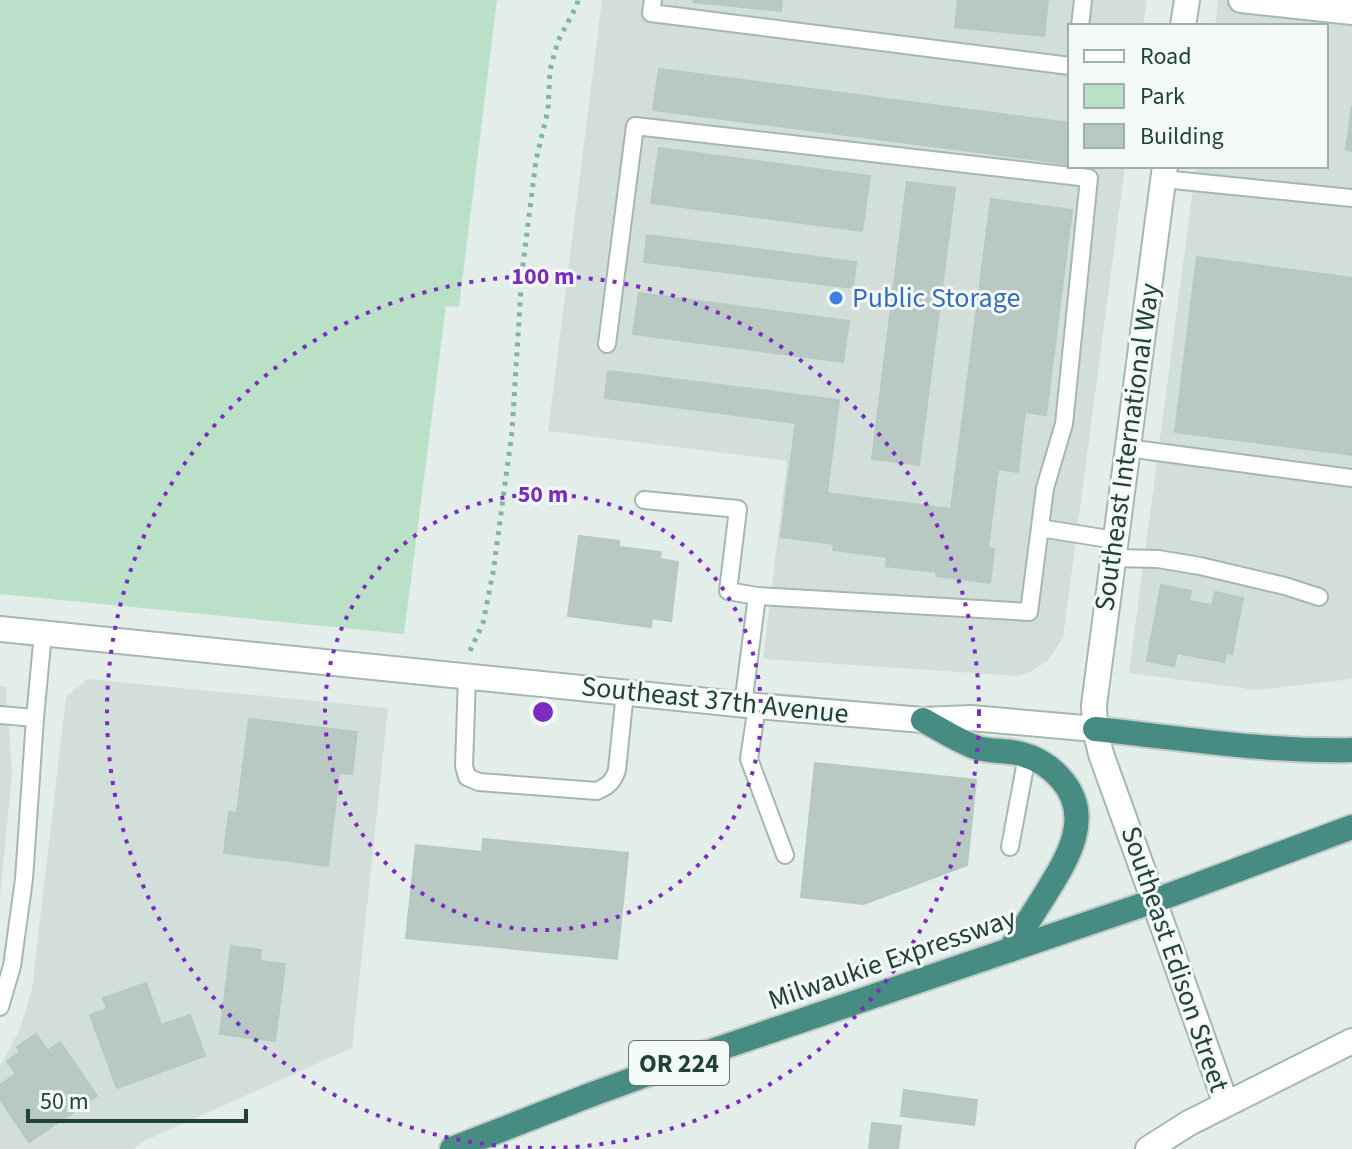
<svg xmlns="http://www.w3.org/2000/svg" width="1352" height="1149" font-family="'Source Sans 3',sans-serif">
  <style>
    .built { fill: #d1ded9 }
    .green { fill: #bae1c8 }
    .building { fill: #b8c9c3; stroke: #b5c8c2; stroke-width: 2 }
    .lines { fill: none; stroke-linecap: round; stroke-linejoin: round }
    .service-casing { stroke: #a5b7b2; stroke-width: 20 }
    .minor-casing { stroke: #a5b7b2; stroke-width: 28 }
    .tertiary-casing { stroke: #a5b7b2; stroke-width: 28 }
    .trunk-casing { stroke: #c1cac8; stroke-width: 28 }
    .path { stroke: #81b4a9; stroke-width: 5; stroke-dasharray: 4 6; stroke-linecap: butt }
    .service { stroke: #fff; stroke-width: 16 }
    .minor { stroke: #fff; stroke-width: 24 }
    .tertiary { stroke: #fff; stroke-width: 24 }
    .trunk { stroke: #478c82; stroke-width: 24 }
    .ring { fill: none; stroke: #7b2cbf; stroke-width: 4; stroke-dasharray: 4 8 }
    .shop-dot { fill: #3f7fe0; stroke: #f4faf8; stroke-width: 3 }
    .labels { text-anchor: middle; dominant-baseline: central; stroke-width: 6; stroke-linejoin: round; paint-order: stroke }
    .shield { fill: #f4faf8; stroke: #607874; stroke-width: 2 }
    .shield-label { font-size: 26px; font-weight: bold; fill: #21413b }
    .shop-label { font-size: 28px; fill: #366cbe; stroke: #f4faf8; text-anchor: start }
    .street-label { font-size: 28px; fill: #21413b; stroke: #f4faf8 }
    .centre { fill: #7b2cbf; stroke: #f4faf8; stroke-width: 4 }
    .ring-label { font-size: 24px; text-anchor: middle; font-weight: bold; fill: #7b2cbf; stroke: #f4faf8; stroke-width: 6; stroke-linejoin: round; paint-order: stroke }
  </style>
  <rect width="100%" height="100%" fill="#e3eeea"/>
  <g class="built">
    <polygon points="602,0 1147,0 1143,26 1070,26 1070,166 1125,166 1063,638 1048,660 1032,671 1018,676 763,659 787,461 548,431"/>
    <polygon points="1218,0 1352,0 1352,679 1256,690 1129,673 1196,166 1326,166 1326,26 1215,26"/>
    <polygon points="87,679 388,708 352,1048 144,1141 133,1149 0,1149 0,1067 20,1029 32,989 66,697"/>
    <polygon points="0,686 6,686 12,773 0,897"/>
  </g>
  <polygon class="green" points="0,0 497,0 459,307 446,306 404,634 0,594"/>
  <g class="building">
    <polygon points="694,0 782,0 781,11 694,2"/>
    <polygon points="958,0 1048,0 1044,36 955,27"/>
    <polygon points="659,69 1070,123 1070,164 653,110"/>
    <polygon points="1352,106 1352,151 1346,150"/>
    <polygon points="659,148 870,176 862,231 651,203"/>
    <polygon points="907,182 955,188 919,465 872,459"/>
    <polygon points="991,199 1072,210 1046,415 1025,412 1018,472 998,469 988,548 994,549 990,583 936,576 937,572 886,566 887,557 833,550 834,544 781,537 787,488 951,509"/>
    <polygon points="647,235 856,262 853,288 644,262"/>
    <polygon points="1197,257 1352,278 1352,455 1175,432"/>
    <polygon points="639,293 849,321 843,362 633,334"/>
    <polygon points="608,371 839,400 827,493 787,488 796,423 605,398"/>
    <polygon points="579,536 619,541 619,547 661,552 660,559 678,562 671,621 652,618 651,627 568,616"/>
    <polygon points="1161,585 1191,591 1189,601 1212,605 1215,592 1243,598 1232,654 1226,653 1224,662 1177,653 1174,666 1147,661"/>
    <polygon points="249,719 357,732 352,774 339,773 328,866 224,853 229,812 237,813"/>
    <polygon points="815,763 976,780 967,865 864,904 801,897"/>
    <polygon points="483,839 628,853 617,959 406,938 416,845 482,852"/>
    <polygon points="231,946 261,950 260,961 285,964 275,1041 220,1034"/>
    <polygon points="146,983 161,1025 190,1015 205,1056 117,1088 90,1015 107,1009 103,998"/>
    <polygon points="36,1034 48,1051 60,1042 97,1096 29,1142 0,1099 0,1085 16,1074 7,1061 20,1052 17,1047"/>
    <polygon points="904,1090 977,1100 974,1125 901,1116"/>
    <polygon points="872,1123 901,1126 898,1149 869,1149"/>
  </g>
  <g class="lines">
    <g class="service-casing">
      <g id="service">
        <polyline points="653,0 651,13 1070,66"/>
        <polyline points="1080,26 1083,0"/>
        <polyline points="1163,179 1352,198"/>
        <polyline points="607,344 635,126 1089,178 1064,424 1045,488 1029,612 757,596"/>
        <polyline points="1127,448 1352,478"/>
        <polyline points="644,500 738,509 728,591 757,596 743,705"/>
        <polyline points="1040,528 1115,540"/>
        <polyline points="1113,558 1158,559 1200,566 1285,586 1319,597"/>
        <path d="M467 676 464 766 467 777 479 782 597 791C608 786 613 782 617 770L625 692"/>
        <polyline points="757,706 749,759 785,855"/>
        <polyline points="0,715 35,718"/>
        <polyline points="1010,847 1027,756"/>
        <polyline points="0,1007 12,966 24,879 35,718 43,633"/>
      </g>
    </g>
    <g class="minor-casing">
      <g id="minor">
        <polyline points="1241,0 1352,12"/>
        <polyline points="1154,901 1226,1104"/>
        <polyline points="1148,1149 1189,1123 1352,1041"/>
      </g>
    </g>
    <g class="tertiary-casing">
      <g id="tertiary">
        <polyline points="1183,26 1187,0"/>
        <polyline points="0,629 757,706 923,720 971,718 1095,729"/>
        <polyline points="1154,901 1101,754 1095,729 1094,705 1165,166"/>
      </g>
    </g>
    <g class="trunk-casing">
      <g id="trunk">
        <path d="M923 720C938 728 963 744 978 748 992 752 1007 750 1021 754 1037 758 1051 767 1062 780 1095 819 1065 862 1043 898 1032 915 1021 933 1010 950"/>
        <path d="M1095 729C1181 738 1266 752 1352 750"/>
        <polyline points="452,1149 590,1095 703,1054 1154,901 1352,827"/>
      </g>
    </g>
    <polyline class="path" points="470,651 483,623 493,573 512,432 522,272 536,160 548,110 550,70 558,41 577,5 578,0"/>
    <use href="#service" class="service"/>
    <use href="#minor" class="minor"/>
    <use href="#tertiary" class="tertiary"/>
    <use href="#trunk" class="trunk"/>
  </g>
  <g class="ring">
    <circle cx="543" cy="712" r="218"/>
    <circle cx="543" cy="712" r="436"/>
  </g>
  <circle class="shop-dot" cx="836" cy="298" r="8"/>
  <g class="labels">
    <rect class="shield" x="629" y="1041" width="100" height="44" rx="6"/>
    <g class="shield-label">
      <text x="679" y="1063">OR 224</text>
    </g>
    <g class="shop-label">
      <text x="852" y="298">Public Storage</text>
    </g>
    <g class="street-label">
      <text transform="translate(1127 447) rotate(-82)">Southeast International Way</text>
      <text transform="translate(715 700) rotate(6)">Southeast 37th Avenue</text>
      <text transform="translate(892 959) rotate(-19)">Milwaukie Expressway</text>
      <text transform="translate(1175 959) rotate(71)">Southeast Edison Street</text>
    </g>
  </g>
  <circle cx="543" cy="712" r="12" class="centre"/>
  <g class="ring-label">
    <text x="543" y="284">100 m</text>
    <text x="543" y="502">50 m</text>
  </g>
  <rect x="1068" y="24" width="260" height="144" fill="#f4faf8" stroke="#a0b0ac" stroke-width="2"/>
  <rect x="1084" y="50" width="40" height="12" fill="#ffffff" stroke="#a0b0ac" stroke-width="2"/>
  <text x="1140" y="64" font-size="24" fill="#21413b">Road</text>
  <rect x="1084" y="84" width="40" height="24" fill="#bae1c8" stroke="#a0b0ac" stroke-width="2"/>
  <text x="1140" y="104" font-size="24" fill="#21413b">Park</text>
  <rect x="1084" y="124" width="40" height="24" fill="#b8c9c3" stroke="#a0b0ac" stroke-width="2"/>
  <text x="1140" y="144" font-size="24" fill="#21413b">Building</text>
  <path d="M28 1109v12h218v-12" fill="none" stroke="#21413b" stroke-width="4"/>
  <text x="40" y="1109" font-size="24" fill="#21413b" stroke="#f4faf8" stroke-width="6" paint-order="stroke">50 m</text>
</svg>
